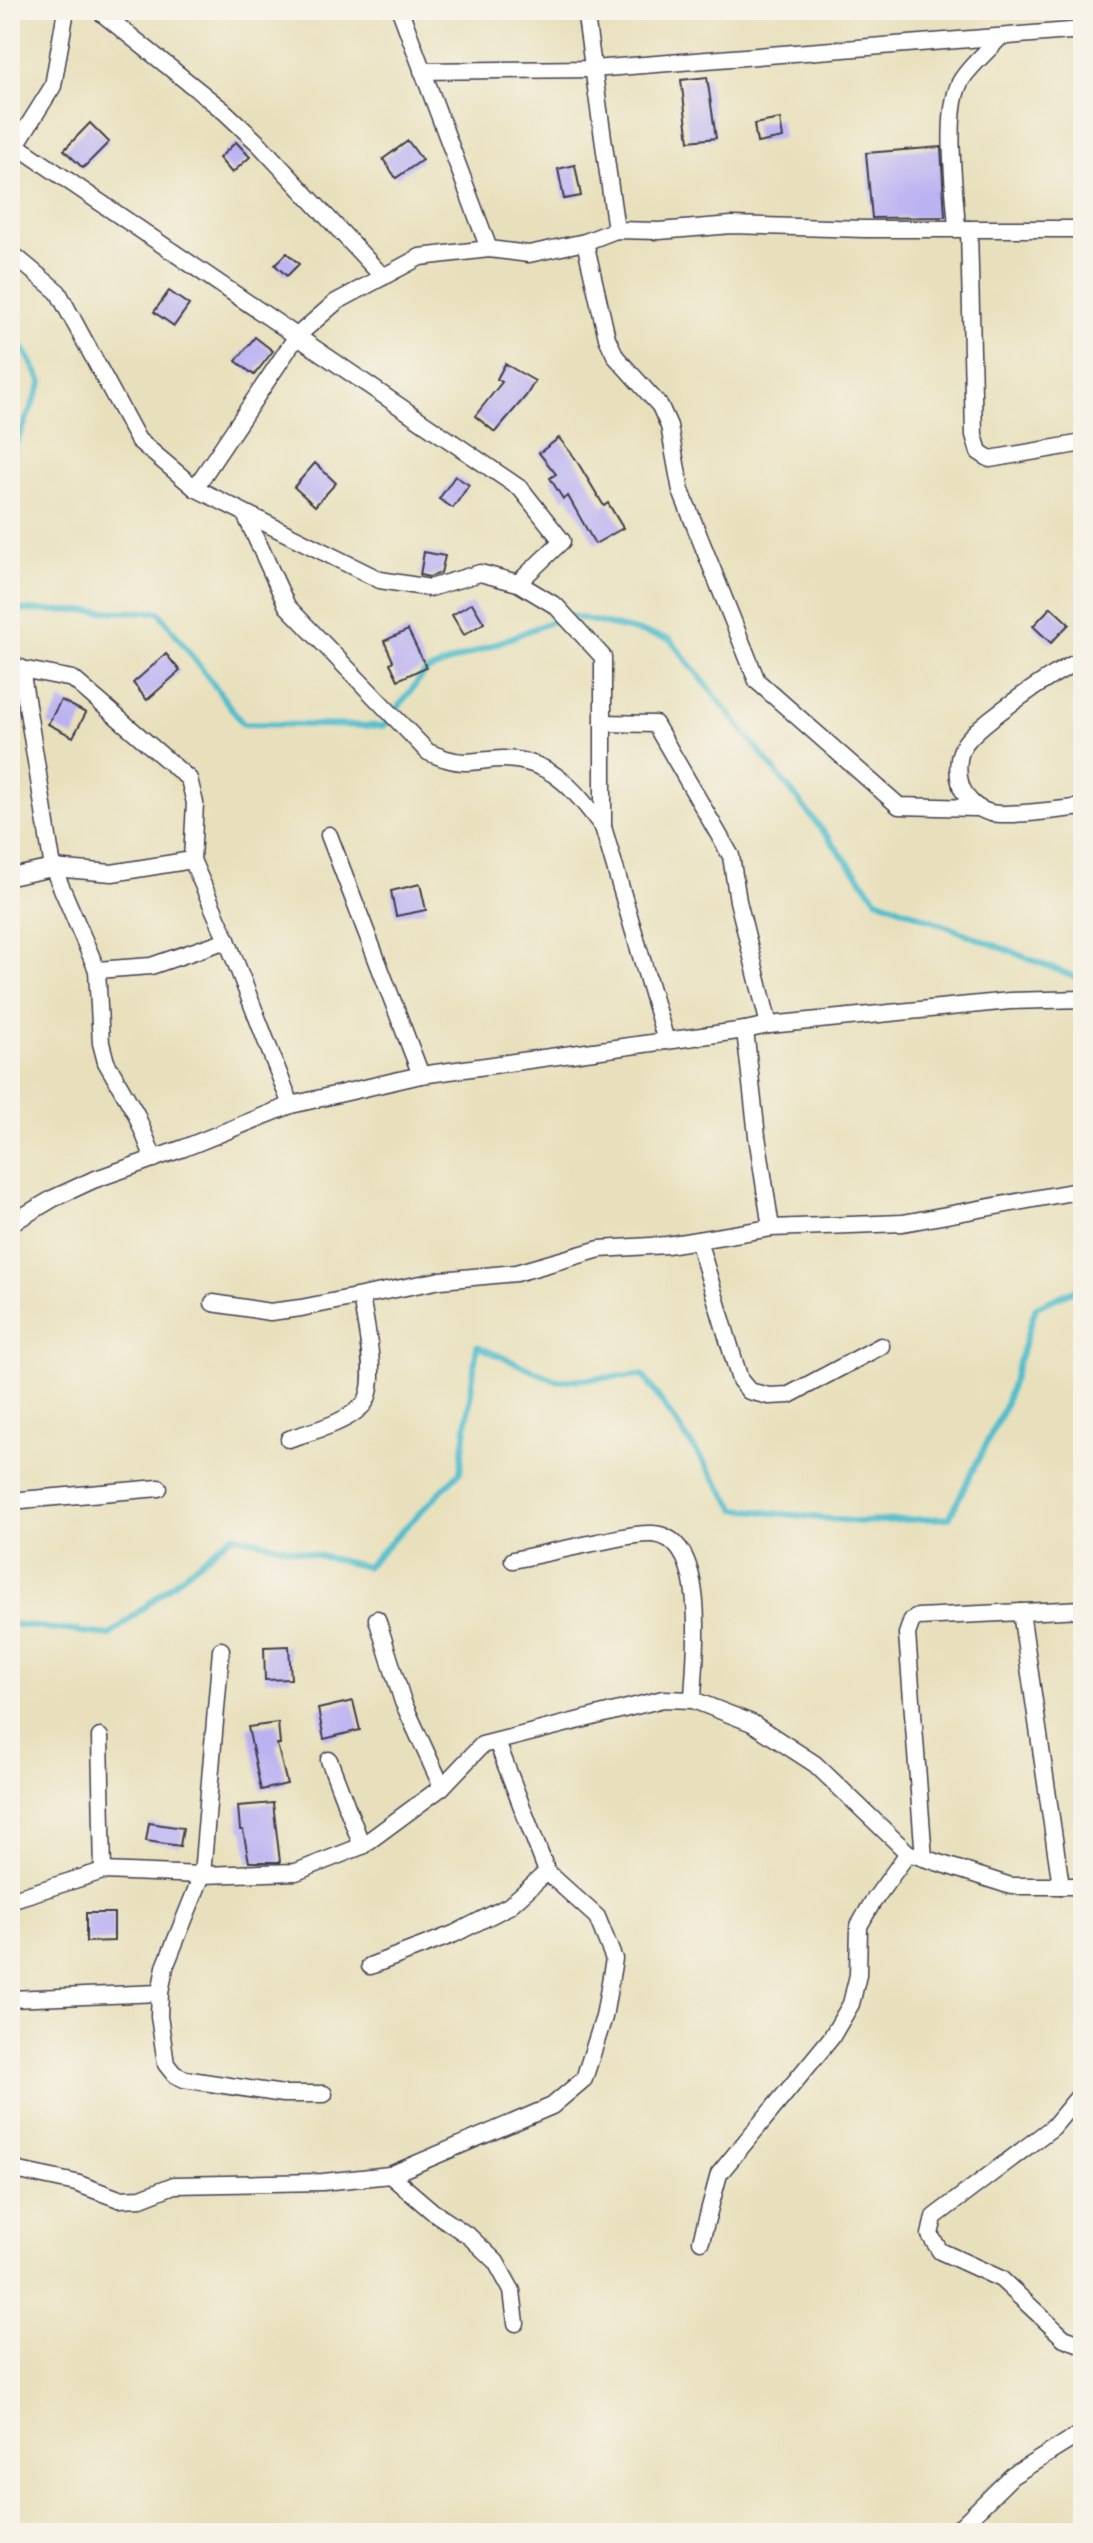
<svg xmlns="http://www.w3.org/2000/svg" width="1093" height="2543" font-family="Pangolin,sans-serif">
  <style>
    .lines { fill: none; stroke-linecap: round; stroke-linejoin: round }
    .stream { stroke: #51bdcc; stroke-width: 6 }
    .building { fill: #bbb2f2 }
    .minor-casing { stroke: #403e4e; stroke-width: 19 }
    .minor { stroke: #fff; stroke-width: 16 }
  </style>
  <rect width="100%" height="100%" fill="#f7f3e8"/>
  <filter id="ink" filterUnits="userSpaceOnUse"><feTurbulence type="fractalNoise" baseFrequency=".0125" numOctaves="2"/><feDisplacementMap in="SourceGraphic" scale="16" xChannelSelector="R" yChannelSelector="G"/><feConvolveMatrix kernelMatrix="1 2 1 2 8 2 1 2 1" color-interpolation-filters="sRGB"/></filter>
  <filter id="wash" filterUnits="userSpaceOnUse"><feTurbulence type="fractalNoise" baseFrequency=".006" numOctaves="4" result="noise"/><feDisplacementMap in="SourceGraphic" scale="32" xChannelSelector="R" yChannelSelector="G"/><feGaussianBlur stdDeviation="1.8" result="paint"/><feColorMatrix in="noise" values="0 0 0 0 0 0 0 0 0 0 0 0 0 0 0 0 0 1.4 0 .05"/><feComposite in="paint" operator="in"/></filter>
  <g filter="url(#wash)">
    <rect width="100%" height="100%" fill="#e8e0bc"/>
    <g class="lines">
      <g class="stream">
        <polyline points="10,324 42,382 10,458"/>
        <polyline points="10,610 159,612 243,724 384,726 425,672 568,615 670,639 877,899 1083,980"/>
        <polyline points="10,1624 110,1635 233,1535 366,1567 460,1472 477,1346 557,1381 643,1375 736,1509 860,1522 949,1518 1004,1408 1036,1307 1083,1286"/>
      </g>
    </g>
    <g id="blocks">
      <g class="building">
        <polygon points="707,77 716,138 689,141 681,80"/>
        <polygon points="780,119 783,138 757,143 754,124"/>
        <polygon points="90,123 109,142 83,168 64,150"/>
        <polygon points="408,141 422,160 396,178 383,159"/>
        <polygon points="236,142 250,157 232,173 219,158"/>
        <polygon points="941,147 945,217 872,218 866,153"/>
        <polygon points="575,165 581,196 564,199 558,169"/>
        <polygon points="287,253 299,264 287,276 275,265"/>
        <polygon points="169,291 189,305 174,326 154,312"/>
        <polygon points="255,337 273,351 254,375 236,361"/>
        <polygon points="505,364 535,381 526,396 495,432 475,416 502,382 497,379"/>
        <polygon points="559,438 575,458 604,506 608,503 623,528 595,544 568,496 563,499 550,478 556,474 539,453"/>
        <polygon points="315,463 336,483 315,506 294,487"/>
        <polygon points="455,476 469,485 453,508 439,499"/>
        <polygon points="424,552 445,556 441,573 429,577 420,575"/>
        <polygon points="472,603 484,623 464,635 452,615"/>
        <polygon points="1051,607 1069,624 1051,643 1033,626"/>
        <polygon points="408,630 426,667 398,680 390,663 393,661 384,641"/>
        <polygon points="166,654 180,671 147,700 133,683"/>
        <polygon points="61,700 86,713 73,737 48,724"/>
        <polygon points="420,884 426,910 396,916 391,891"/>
        <polygon points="289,1646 291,1679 265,1680 264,1647"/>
        <polygon points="353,1701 360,1730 324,1739 318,1709"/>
        <polygon points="278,1723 280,1744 277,1744 287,1784 261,1790 248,1727"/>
        <polygon points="273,1803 280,1862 249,1862 243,1830 240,1830 238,1806"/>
        <polygon points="149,1823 183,1828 180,1846 146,1841"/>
        <polygon points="86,1913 114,1913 114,1941 86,1942"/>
      </g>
    </g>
  </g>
  <g filter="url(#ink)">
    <use href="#blocks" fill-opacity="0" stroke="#403e4e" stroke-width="2"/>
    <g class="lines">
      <g class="minor-casing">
        <g id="minor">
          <polyline points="98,10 225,112 260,145 383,277"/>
          <polyline points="400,10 489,249"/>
          <polyline points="585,10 616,230"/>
          <polyline points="422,71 593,69 1083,30"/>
          <polyline points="10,141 521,489 562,541 518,583"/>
          <polyline points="16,145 53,86 66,10"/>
          <path d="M957 228C955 193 943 107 962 79 972 64 988 51 1000 37"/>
          <polyline points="969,229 974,435 979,452 990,459 1083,443"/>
          <polyline points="585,242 607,338 616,357 660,406 669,426 681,491 757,681 899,806 975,808"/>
          <polyline points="10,252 58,292 138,440 195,488 380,580 430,588 480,573 518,583 556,606 603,657 603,827 666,1041"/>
          <polyline points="195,488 297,336 336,302 420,257 489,249 529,254 585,242 616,230 659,231 732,225 864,229 1083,229"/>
          <path d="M245 514 287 606 428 752C440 757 452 762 465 762 477 762 490 759 503 759 553 760 575 791 603 827"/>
          <path d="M1083 660C1059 668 977 724 964 745 957 757 957 773 961 786 967 801 976 809 991 813 1009 817 1062 809 1083 807"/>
          <polyline points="11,667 73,679 189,779 195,803 192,860"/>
          <polyline points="21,668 53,868 97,970 101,1043 106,1062 136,1114 154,1159"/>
          <polyline points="603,723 655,724 731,856 738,901 769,1025"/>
          <polyline points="329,835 421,1075"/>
          <polyline points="10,877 53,868 112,873 192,860 227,940 291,1105 421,1075 745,1030 757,1136 771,1228"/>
          <polyline points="97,970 151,966 227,940"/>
          <polyline points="745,1030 769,1025 1010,1001 1083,999"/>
          <polyline points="10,1224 54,1198 93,1180 184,1148 291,1105"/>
          <polyline points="698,1240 740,1380 749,1391 769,1396 789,1395 881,1346"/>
          <polyline points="213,1303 270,1312 301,1308 441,1280 516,1273 600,1249 667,1245 771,1228 903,1223 1083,1190"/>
          <path d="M289 1439C312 1431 344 1424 362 1406 381 1389 365 1321 361 1297"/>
          <polyline points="10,1501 159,1488"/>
          <path d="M513 1560C541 1554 570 1548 598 1542 615 1539 635 1533 653 1534 711 1538 694 1661 693 1700"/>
          <polyline points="1021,1612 1061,1886"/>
          <polyline points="377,1619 403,1702 442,1787"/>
          <polyline points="221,1650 202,1875 165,1967 160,1993 159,2016 166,2064 174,2074 184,2079 283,2094 324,2094"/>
          <polyline points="100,1737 103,1871"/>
          <polyline points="329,1760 362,1846"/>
          <polyline points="924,1858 907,1634 912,1620 918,1617 1083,1609"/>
          <polyline points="10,1900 103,1871 202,1875 296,1872 362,1846 442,1787 482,1745 663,1699 693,1700 752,1723 815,1764 908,1853 1011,1886 1083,1886"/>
          <polyline points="370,1966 454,1934 509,1906 547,1872"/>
          <polyline points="10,1999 160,1993"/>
          <polyline points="1083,2091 1053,2127 934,2217 930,2235 940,2251 1001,2279 1064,2338 1083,2345"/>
          <polyline points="10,2169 76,2183 119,2199 141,2198 174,2185 323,2182 390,2175 552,2106 584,2079 604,2017 614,1959 597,1917 547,1872 497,1742"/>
          <polyline points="390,2175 432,2211 470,2237 496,2262 512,2291 516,2323"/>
          <polyline points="701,2241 719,2174 831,2038 851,2004 858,1975 859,1926 872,1903 908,1853"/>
          <polyline points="954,2533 1012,2476 1083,2432"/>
        </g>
      </g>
      <use href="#minor" class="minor"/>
    </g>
  </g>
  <rect width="1093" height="2543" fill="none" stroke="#f7f3e8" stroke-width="40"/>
</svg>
